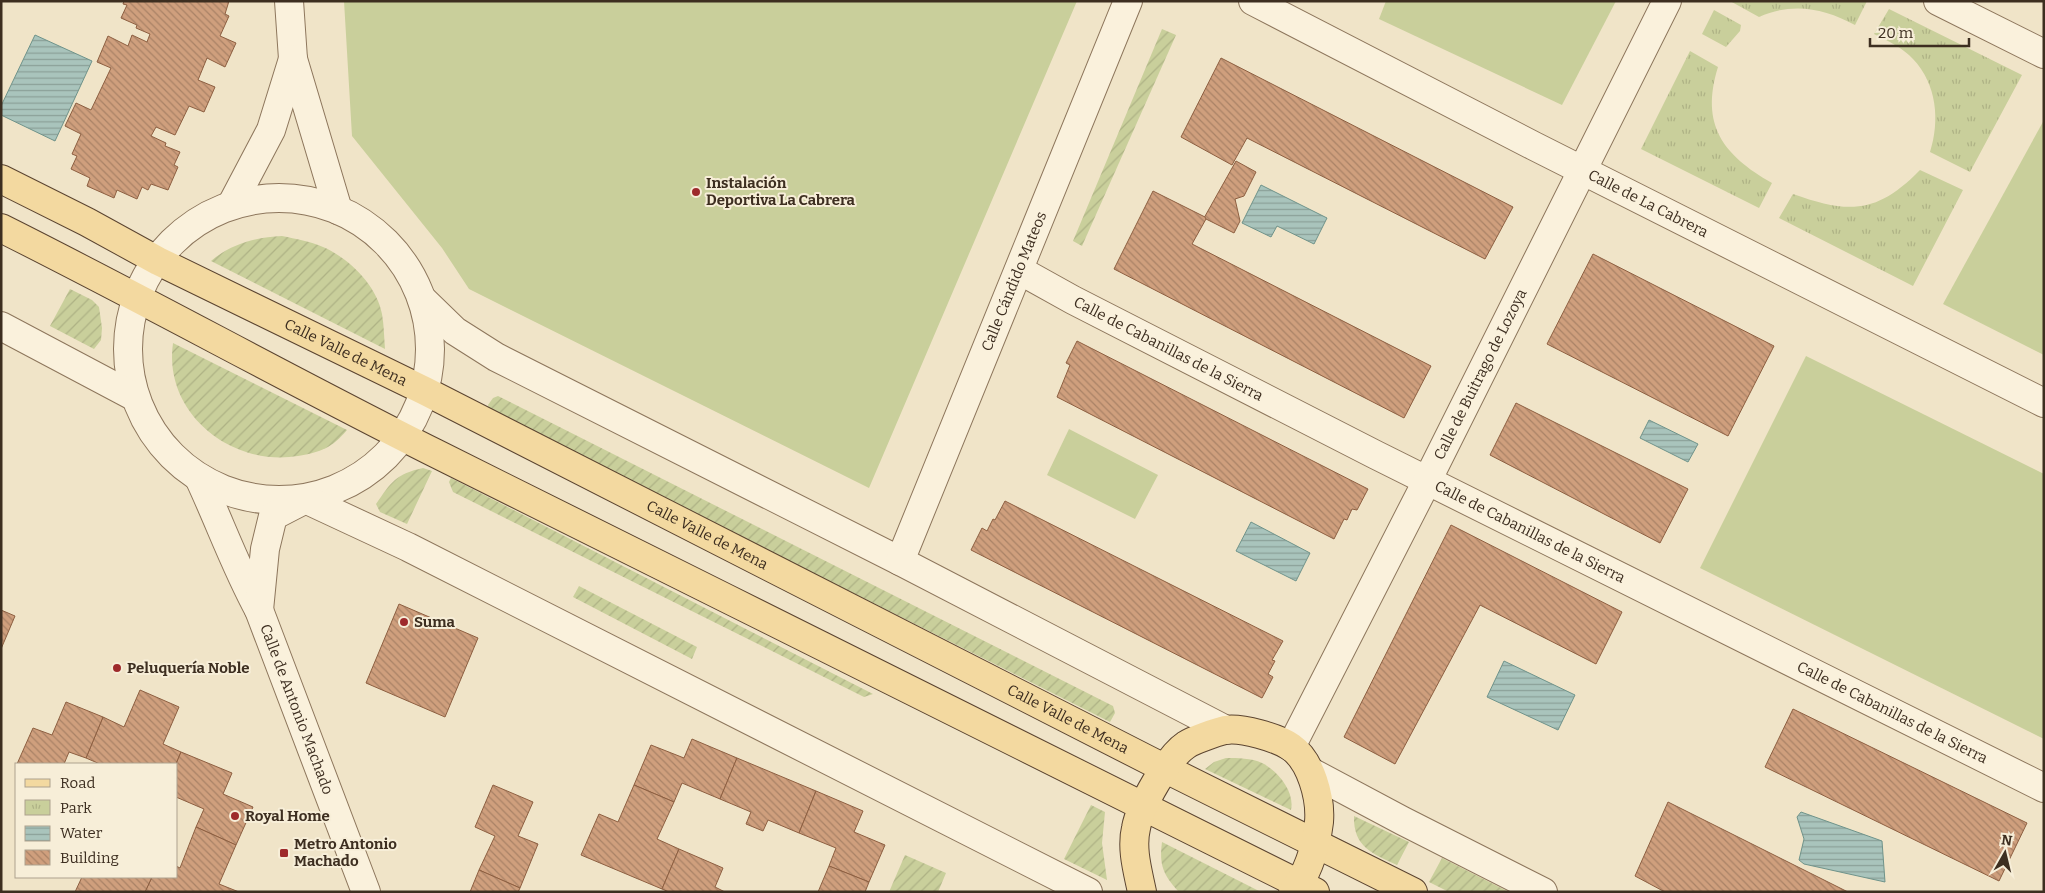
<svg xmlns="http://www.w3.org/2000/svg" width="2045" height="893" font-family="Bitter,serif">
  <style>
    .grass { fill: #c9cf9b }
    .park { fill: url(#park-tufts) }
    .garden { fill: url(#garden-furrows) }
    .water { fill: url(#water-rules); stroke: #6f938a }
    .building { fill: url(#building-back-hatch); stroke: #8d5f41 }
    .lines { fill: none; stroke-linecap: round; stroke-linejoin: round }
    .minor-casing { stroke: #8d765c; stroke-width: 30 }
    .major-casing { stroke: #5b4430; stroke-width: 30 }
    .minor { stroke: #faf1dc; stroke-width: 28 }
    .major { stroke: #f3d9a0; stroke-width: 28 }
    .poi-dot { fill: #9e2a2b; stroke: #f7eed8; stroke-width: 2 }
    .labels { text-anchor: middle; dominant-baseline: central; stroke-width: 4; stroke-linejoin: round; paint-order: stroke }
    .poi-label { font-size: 15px; font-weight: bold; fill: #3d2e20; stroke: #f7eed8; text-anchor: start }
    .street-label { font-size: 15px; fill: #3d2e20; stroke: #f7eed8 }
  </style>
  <defs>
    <pattern id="park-tufts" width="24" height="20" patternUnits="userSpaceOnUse" patternTransform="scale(1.25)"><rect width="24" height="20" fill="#c9cf9b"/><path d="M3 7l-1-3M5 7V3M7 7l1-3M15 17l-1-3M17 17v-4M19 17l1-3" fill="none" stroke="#aeb285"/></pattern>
    <pattern id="garden-furrows" width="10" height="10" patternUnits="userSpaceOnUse" patternTransform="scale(1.25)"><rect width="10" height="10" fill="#c9cf9b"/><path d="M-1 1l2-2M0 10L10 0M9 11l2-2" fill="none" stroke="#aeb285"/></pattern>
    <pattern id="water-rules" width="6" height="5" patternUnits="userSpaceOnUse" patternTransform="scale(1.25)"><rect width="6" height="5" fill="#a9c4bc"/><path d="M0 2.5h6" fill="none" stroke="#8ba098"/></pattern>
    <pattern id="building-back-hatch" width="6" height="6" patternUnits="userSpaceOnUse" patternTransform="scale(1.25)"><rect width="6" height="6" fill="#cf9f7d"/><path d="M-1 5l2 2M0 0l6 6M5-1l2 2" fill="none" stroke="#a98266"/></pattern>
  </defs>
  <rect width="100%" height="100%" fill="#f0e4c8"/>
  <g class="grass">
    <polygon points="344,1 1077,1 869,488 469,289 442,248 352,136"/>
    <polygon points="1386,1 1616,1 1562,105 1379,19"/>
    <polygon points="2044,120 2044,355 1943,304"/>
    <polygon points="1806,356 2044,474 2044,739 1700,568"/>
    <polygon points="1069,429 1158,475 1135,519 1047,475"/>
  </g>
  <g class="park">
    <path d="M1730 1H1867L1855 25C1824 8 1792 2 1759 17Z"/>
    <path d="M1889 9 2022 75 1970 172 1930 152C1940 121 1937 84 1913 59 1903 48 1888 41 1874 34Z"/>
    <polygon points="1714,10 1741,25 1740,31 1726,47 1702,34"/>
    <path d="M1690 51 1718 67C1700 125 1723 155 1772 183L1759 208 1641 149Z"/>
    <path d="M1920 170 1963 190 1913 286 1779 218 1793 194C1849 214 1877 214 1920 170Z"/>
  </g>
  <g class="garden">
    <polygon points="1162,29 1176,35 1082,246 1073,241"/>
    <path d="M282 236C296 239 310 241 323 247 349 258 377 286 382 314 384 325 384 337 385 349L211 261C231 244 256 237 282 236Z"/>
    <polygon points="70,289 92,300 99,307 102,328 101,340 94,349 50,326"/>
    <path d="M173 343 347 430C332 448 321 452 298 456 231 467 163 413 173 343Z"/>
    <polygon points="498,396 1113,706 1115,713 1110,722 489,410 488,405 493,398"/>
    <path d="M423 468 432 471 407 524 380 512 376 504C391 482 396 474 423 468Z"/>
    <polygon points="451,478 873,694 864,697 453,492 449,482"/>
    <polygon points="579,586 697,647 692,659 573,597"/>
    <path d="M1226 758C1238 758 1251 758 1262 763 1278 771 1295 792 1291 810L1205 769 1214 762Z"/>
    <polygon points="1091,805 1105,812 1102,843 1107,880 1064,859"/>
    <path d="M1354 816 1409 842 1397 865C1373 854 1353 847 1354 816Z"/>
    <path d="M1162 842 1261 892H1179C1163 875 1159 865 1162 842Z"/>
    <polygon points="905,855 946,873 938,892 889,892"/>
    <polygon points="1442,858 1509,892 1449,892 1429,882"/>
  </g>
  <g class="water">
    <polygon points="35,35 92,61 55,141 1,115 1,106"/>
    <polygon points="1261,185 1327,218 1314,244 1277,226 1271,237 1242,223"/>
    <polygon points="1649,420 1698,444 1688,462 1640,438"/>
    <polygon points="1251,522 1310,553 1296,581 1236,551"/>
    <polygon points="1504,661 1575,695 1558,730 1487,697"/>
    <polygon points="1801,812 1882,841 1885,882 1804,864 1799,860 1804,839 1797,817"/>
  </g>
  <g class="building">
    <polygon points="124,1 229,1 225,14 229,16 220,36 236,43 225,67 207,58 198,80 215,87 204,112 189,106 175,135 156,127 151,136 166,143 165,146 180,152 174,165 178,167 168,190 151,184 148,190 142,187 137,199 117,190 114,198 87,186 90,178 71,169 77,156 72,154 81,134 65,126 76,103 91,110 111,68 97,62 108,36 128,46 132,35 147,42 150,34 136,28 137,25 121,18 127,5 123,4"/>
    <polygon points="1221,58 1513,207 1485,259 1247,138 1232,165 1181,137"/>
    <polygon points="1236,161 1256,172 1244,196 1235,199 1240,221 1234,233 1204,218"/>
    <polygon points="1153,191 1205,217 1206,219 1192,244 1431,366 1404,418 1114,269"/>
    <polygon points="1593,254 1774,346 1728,436 1547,344"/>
    <polygon points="1077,341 1368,489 1357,510 1352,509 1347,520 1344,519 1334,539 1057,397 1070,365 1066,363"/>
    <polygon points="1516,403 1688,489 1660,543 1490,455"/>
    <polygon points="1005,501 1283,641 1272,660 1275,661 1268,674 1273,677 1262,698 971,550 982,528 987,531 993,519 995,520"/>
    <polygon points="1451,525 1622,612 1596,664 1480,605 1395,764 1344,737"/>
    <polygon points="399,604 478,638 445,717 366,683"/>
    <polygon points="1,610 15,616 1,649"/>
    <polygon points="140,690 179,707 163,744 181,752 176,764 100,764 86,758 103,717 124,727"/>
    <polygon points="66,702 103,717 86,758 69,752 64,764 17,764 33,728 52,735"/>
    <polygon points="1793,709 2027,823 1999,881 1765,767"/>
    <polygon points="692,739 737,758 720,799 682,783 674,802 634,785 651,745 684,758"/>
    <polygon points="181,752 232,773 223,794 253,807 236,845 196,827 204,809 176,797 176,764"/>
    <polygon points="737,758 816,791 799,833 768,820 763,831 746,824 751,812 720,799"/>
    <polygon points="493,785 533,802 518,836 538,844 520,888 479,870 495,836 475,827"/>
    <polygon points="634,785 674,802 657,839 679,849 662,889 581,855 599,814 618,822"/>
    <polygon points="816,791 863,811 854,832 885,845 869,882 829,866 836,848 799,833"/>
    <polygon points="1668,802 1848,892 1665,892 1635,876"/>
    <polygon points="196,827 236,845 219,884 239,892 145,892 152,877 176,877 176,866 180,868"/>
    <polygon points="679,849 723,868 715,887 725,892 669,892 662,889"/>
    <polygon points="829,866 869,882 865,892 818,892"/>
    <polygon points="479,870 520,888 518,892 470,892"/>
    <polygon points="82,877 152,877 145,892 75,892"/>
  </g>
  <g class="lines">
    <g class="minor-casing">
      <g id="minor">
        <polyline points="289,1 293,59 338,210"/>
        <path id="s1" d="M1253 1 1534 146 2044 403"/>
        <polyline points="1938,1 2044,54"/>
        <circle cx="279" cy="349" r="151"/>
        <polyline points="232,204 271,130 293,59"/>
        <path id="s2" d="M1019 270 1073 300 1376 455 2044 788"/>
        <polyline points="422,299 455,331 496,357 900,561 1226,730"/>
        <polyline points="1,326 133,396"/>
        <path id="s3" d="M200 480C220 523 236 568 259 610L366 892"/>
        <polyline points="305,499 408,547 1088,892"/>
        <path id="s4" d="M900 561 1128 1"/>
        <polyline points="259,610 265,549 273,516 302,501"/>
        <path id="s5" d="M1291 747 1427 481 1667 1"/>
        <polyline points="1311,772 1403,821 1543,892"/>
      </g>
    </g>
    <g class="major-casing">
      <g id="major">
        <path id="s6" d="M1 179 87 222 158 261 425 391 1164 768 1413 892"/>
        <path d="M1 228C147 301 289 380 435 453 728 600 1022 744 1315 892"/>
        <path d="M1142 892C1138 872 1131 849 1136 828 1140 806 1168 757 1186 745 1193 740 1217 732 1225 730 1241 727 1278 738 1291 747 1311 761 1321 798 1319 822 1316 846 1308 873 1293 892"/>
      </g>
    </g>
    <use href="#minor" class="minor"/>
    <use href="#major" class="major"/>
  </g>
  <g class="poi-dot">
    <circle cx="696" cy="192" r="5"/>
    <circle cx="404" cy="622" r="5"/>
    <circle cx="117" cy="668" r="5"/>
    <circle cx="235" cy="816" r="5"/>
    <rect x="279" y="848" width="10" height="10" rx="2.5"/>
  </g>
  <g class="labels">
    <g class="poi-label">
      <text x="706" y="183">Instalación<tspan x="706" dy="17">Deportiva La Cabrera</tspan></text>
      <text x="414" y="622">Suma</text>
      <text x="127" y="668">Peluquería Noble</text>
      <text x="245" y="816">Royal Home</text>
      <text x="294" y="844">Metro Antonio<tspan x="294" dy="17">Machado</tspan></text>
    </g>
    <g class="street-label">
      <text stroke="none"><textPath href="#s1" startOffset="444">Calle de La Cabrera</textPath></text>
      <text stroke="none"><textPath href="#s4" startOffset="302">Calle Cándido Mateos</textPath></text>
      <text stroke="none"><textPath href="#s2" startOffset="169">Calle de Cabanillas de la Sierra</textPath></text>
      <text stroke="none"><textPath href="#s6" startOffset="386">Calle Valle de Mena</textPath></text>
      <text stroke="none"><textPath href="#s5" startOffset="418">Calle de Buitrago de Lozoya</textPath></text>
      <text stroke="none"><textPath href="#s2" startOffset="574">Calle de Cabanillas de la Sierra</textPath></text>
      <text stroke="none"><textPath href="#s6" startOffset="791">Calle Valle de Mena</textPath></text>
      <text stroke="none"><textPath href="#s3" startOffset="249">Calle de Antonio Machado</textPath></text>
      <text stroke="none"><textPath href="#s2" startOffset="979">Calle de Cabanillas de la Sierra</textPath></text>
      <text stroke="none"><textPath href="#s6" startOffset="1196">Calle Valle de Mena</textPath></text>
    </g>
  </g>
  <rect width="2045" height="893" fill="none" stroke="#3d2e20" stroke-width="5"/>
  <rect x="15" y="763" width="162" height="115" fill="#f7eed8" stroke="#ada18e"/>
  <rect x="25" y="779" width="25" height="8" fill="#f3d9a0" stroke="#ada18e"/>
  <text x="60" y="788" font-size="15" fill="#3d2e20">Road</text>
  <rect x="25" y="800" width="25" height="15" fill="url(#park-tufts)" stroke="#ada18e"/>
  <text x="60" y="813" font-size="15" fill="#3d2e20">Park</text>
  <rect x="25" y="826" width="25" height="15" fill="url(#water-rules)" stroke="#ada18e"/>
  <text x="60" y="838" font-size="15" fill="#3d2e20">Water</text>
  <rect x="25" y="850" width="25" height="15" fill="url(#building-back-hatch)" stroke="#ada18e"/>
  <text x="60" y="863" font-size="15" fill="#3d2e20">Building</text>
  <g transform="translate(2005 853) rotate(8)" stroke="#f7eed8" stroke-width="4" paint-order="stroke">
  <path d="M0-4L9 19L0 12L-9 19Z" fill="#3d2e20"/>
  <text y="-8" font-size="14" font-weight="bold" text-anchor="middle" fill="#3d2e20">N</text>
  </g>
  <path d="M1870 38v8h99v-8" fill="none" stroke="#3d2e20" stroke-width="2.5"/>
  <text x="1878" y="38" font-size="15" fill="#3d2e20" stroke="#f7eed8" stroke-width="4" paint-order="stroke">20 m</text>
</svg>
